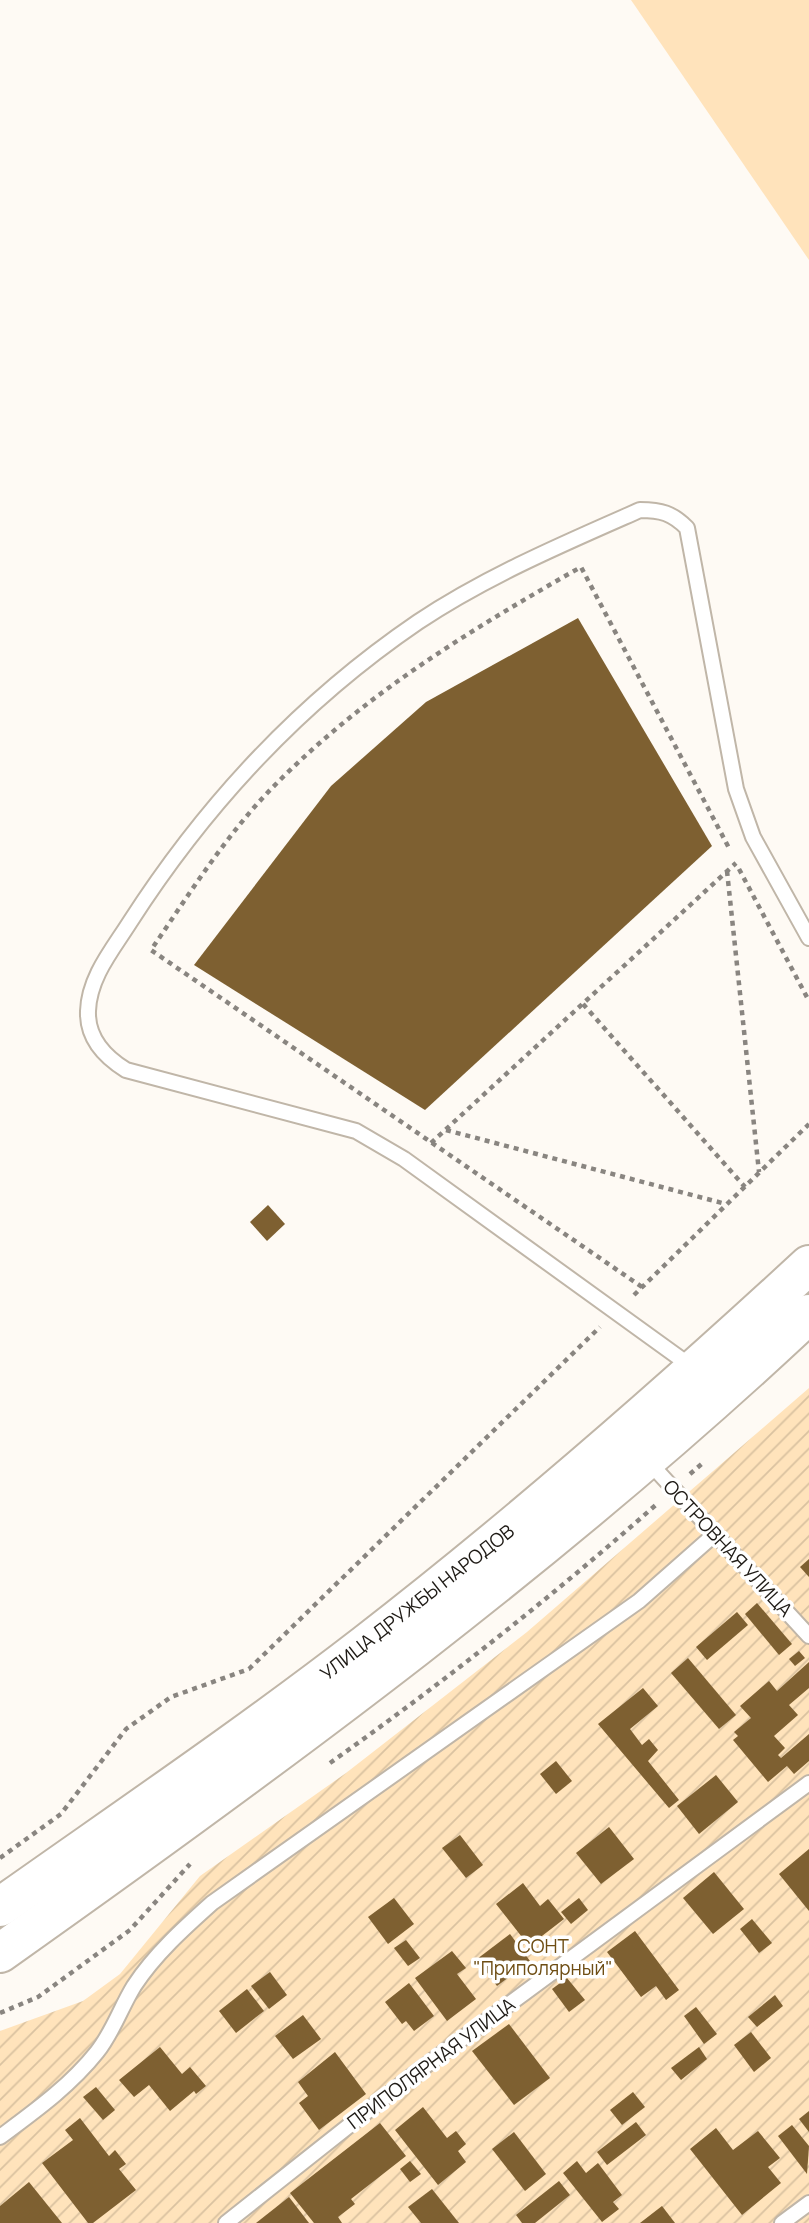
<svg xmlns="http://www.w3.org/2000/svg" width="809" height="2223" font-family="Manrope,sans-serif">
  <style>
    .grass { fill: #ffe3bb }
    .garden { fill: url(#garden-furrows) }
    .building { fill: #7e6031 }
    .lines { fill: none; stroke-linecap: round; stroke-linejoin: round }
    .lane-casing { stroke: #c0b6a8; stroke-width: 18 }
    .secondary-casing { stroke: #c0b6a8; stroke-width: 42 }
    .path { stroke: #898580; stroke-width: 4.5; stroke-dasharray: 5 5; stroke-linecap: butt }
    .lane { stroke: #fff; stroke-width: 14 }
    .secondary { stroke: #fff; stroke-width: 38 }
    .labels { text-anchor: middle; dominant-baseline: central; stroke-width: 7; stroke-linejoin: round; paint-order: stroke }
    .street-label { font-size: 19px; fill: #1e1a15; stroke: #fff }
    .park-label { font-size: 19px; fill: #6e4d13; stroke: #fff }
  </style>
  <defs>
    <pattern id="garden-furrows" width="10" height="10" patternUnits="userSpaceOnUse" patternTransform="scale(1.75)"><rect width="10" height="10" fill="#ffe3bb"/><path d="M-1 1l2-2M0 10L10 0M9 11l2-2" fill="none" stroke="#dac2a0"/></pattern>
  </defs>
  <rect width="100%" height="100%" fill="#fefaf4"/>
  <polygon class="grass" points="631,0 809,0 809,260"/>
  <polygon class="garden" points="809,1388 809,2223 0,2223 0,2031 83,2001 120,1974 200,1876 346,1773 527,1632"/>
  <g class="building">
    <polygon points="578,618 712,846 425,1110 194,965 331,786 426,702"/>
    <polygon points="268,1205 285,1224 267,1241 250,1222"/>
    <polygon points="809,1559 809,1577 800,1567"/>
    <polygon points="757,1603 792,1644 779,1655 745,1614"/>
    <polygon points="737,1612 748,1625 707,1660 696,1647"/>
    <polygon points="799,1651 805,1658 795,1666 789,1659"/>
    <polygon points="688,1658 736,1715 719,1729 671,1673"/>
    <polygon points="809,1662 809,1688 789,1705 798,1715 774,1736 785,1748 778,1755 781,1758 809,1734 809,1761 794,1774 787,1766 768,1782 733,1740 738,1736 734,1732 751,1718 740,1706 769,1681 777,1691"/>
    <polygon points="643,1688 658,1706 630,1729 642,1745 649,1739 658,1750 648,1761 679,1800 669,1808 598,1724"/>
    <polygon points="556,1761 572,1781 556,1794 540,1774"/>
    <polygon points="716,1775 738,1802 699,1834 677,1806"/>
    <polygon points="609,1827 634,1859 601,1884 576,1853"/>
    <polygon points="460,1835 483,1865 466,1878 442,1848"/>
    <polygon points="809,1849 809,1911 779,1874"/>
    <polygon points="714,1872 744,1909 713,1934 683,1898"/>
    <polygon points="523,1883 540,1906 548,1899 564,1919 529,1946 496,1904"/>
    <polygon points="394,1898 414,1924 388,1944 368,1917"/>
    <polygon points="579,1898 588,1910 571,1924 561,1912"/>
    <polygon points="752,1919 772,1943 759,1953 740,1929"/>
    <polygon points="635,1931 679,1990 666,2000 656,1986 641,1997 607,1952"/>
    <polygon points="510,1934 530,1961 497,1986 477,1959"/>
    <polygon points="406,1940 420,1958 408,1966 394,1948"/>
    <polygon points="452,1951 466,1968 457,1974 476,1999 447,2021 415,1978"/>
    <polygon points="270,1972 287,1995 269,2009 251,1986"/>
    <polygon points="567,1978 585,2000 569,2012 552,1989"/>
    <polygon points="409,1983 434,2016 414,2031 406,2021 402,2024 385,2002"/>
    <polygon points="247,1989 264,2011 236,2033 219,2011"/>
    <polygon points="775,1995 783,2006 757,2027 748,2017"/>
    <polygon points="696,2007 717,2034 704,2044 684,2016"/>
    <polygon points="303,2015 321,2039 293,2059 275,2036"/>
    <polygon points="509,2024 550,2078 514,2105 472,2051"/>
    <polygon points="751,2032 771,2058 754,2072 734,2045"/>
    <polygon points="160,2047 182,2074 190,2067 206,2086 196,2094 194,2091 170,2111 149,2085 134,2097 119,2080"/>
    <polygon points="699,2047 707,2059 681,2080 671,2068"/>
    <polygon points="335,2052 366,2094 319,2130 299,2103 308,2096 298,2082"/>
    <polygon points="96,2087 115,2110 103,2120 83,2097"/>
    <polygon points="633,2092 645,2107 622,2125 610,2110"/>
    <polygon points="423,2107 447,2138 456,2131 466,2144 458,2151 466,2162 438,2185 395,2130"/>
    <polygon points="809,2111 809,2132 799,2119"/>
    <polygon points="80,2118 109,2156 115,2150 126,2164 119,2169 136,2190 93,2223 88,2223 42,2163 73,2140 65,2130"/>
    <polygon points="636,2122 646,2135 607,2165 597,2152"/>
    <polygon points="380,2123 406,2156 351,2199 355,2204 338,2217 342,2223 314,2223 290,2193"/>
    <polygon points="792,2125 809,2146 807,2174 778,2136"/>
    <polygon points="716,2128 733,2150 758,2131 780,2158 768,2167 781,2183 742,2215 690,2149"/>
    <polygon points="514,2132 546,2174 525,2191 492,2149"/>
    <polygon points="410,2161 421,2174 410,2182 400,2169"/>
    <polygon points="577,2161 586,2173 598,2163 622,2195 613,2202 619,2209 602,2222 563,2173"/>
    <polygon points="559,2181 570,2195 535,2223 522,2223 516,2215"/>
    <polygon points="29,2182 62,2223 0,2223 0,2206"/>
    <polygon points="432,2189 459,2223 421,2223 408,2207"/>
    <polygon points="289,2197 309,2223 256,2223"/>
    <polygon points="662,2206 675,2223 640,2223"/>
  </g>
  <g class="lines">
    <g class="lane-casing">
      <g id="lane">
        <path d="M692 1367 404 1159 356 1131 126 1070C105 1057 87 1038 88 1011 89 977 113 949 130 922 206 804 302 701 418 622 487 576 565 543 640 510 661 510 672 513 687 528L736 789 753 837 809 938"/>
        <polyline points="647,1460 809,1636"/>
        <path d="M0 2137C35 2111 70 2086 97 2052 113 2032 121 2007 134 1986 155 1954 184 1928 212 1903L639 1601 715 1534"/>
        <polyline points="226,2223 413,2075 809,1783"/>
        <polyline points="782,2223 809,2203"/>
      </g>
    </g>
    <g class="secondary-casing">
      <g id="secondary">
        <path d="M0 1907C123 1820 247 1736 366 1644 520 1525 666 1397 809 1265"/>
        <path d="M0 1953C281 1754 558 1550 809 1314"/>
      </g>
    </g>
    <g class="path">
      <polyline points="739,869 809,1001"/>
      <polyline points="727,871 759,1172"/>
      <polyline points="583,1004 745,1187"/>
      <polyline points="446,1130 726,1204"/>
      <polyline points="431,1143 736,863"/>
      <path d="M642 1287 151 950C190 893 229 830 279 781 368 692 472 629 581 567L729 848"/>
      <polyline points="634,1295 809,1124"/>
      <polyline points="690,1474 705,1461"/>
      <path d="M330 1763C444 1682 553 1596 658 1503"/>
      <polyline points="0,1858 61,1814 126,1729 171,1697 249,1669 600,1327"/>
      <polyline points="0,2013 38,1997 130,1930 190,1864"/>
    </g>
    <use href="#lane" class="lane"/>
    <use href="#secondary" class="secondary"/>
  </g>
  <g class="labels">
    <g class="street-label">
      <text transform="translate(728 1548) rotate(47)">ОСТРОВНАЯ УЛИЦА</text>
      <text transform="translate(417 1602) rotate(-38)">УЛИЦА ДРУЖБЫ НАРОДОВ</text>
      <text transform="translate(431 2063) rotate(-37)">ПРИПОЛЯРНАЯ УЛИЦА</text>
    </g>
    <g class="park-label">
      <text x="543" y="1946">СОНТ<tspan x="543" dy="22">"Приполярный"</tspan></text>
    </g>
  </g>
</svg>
